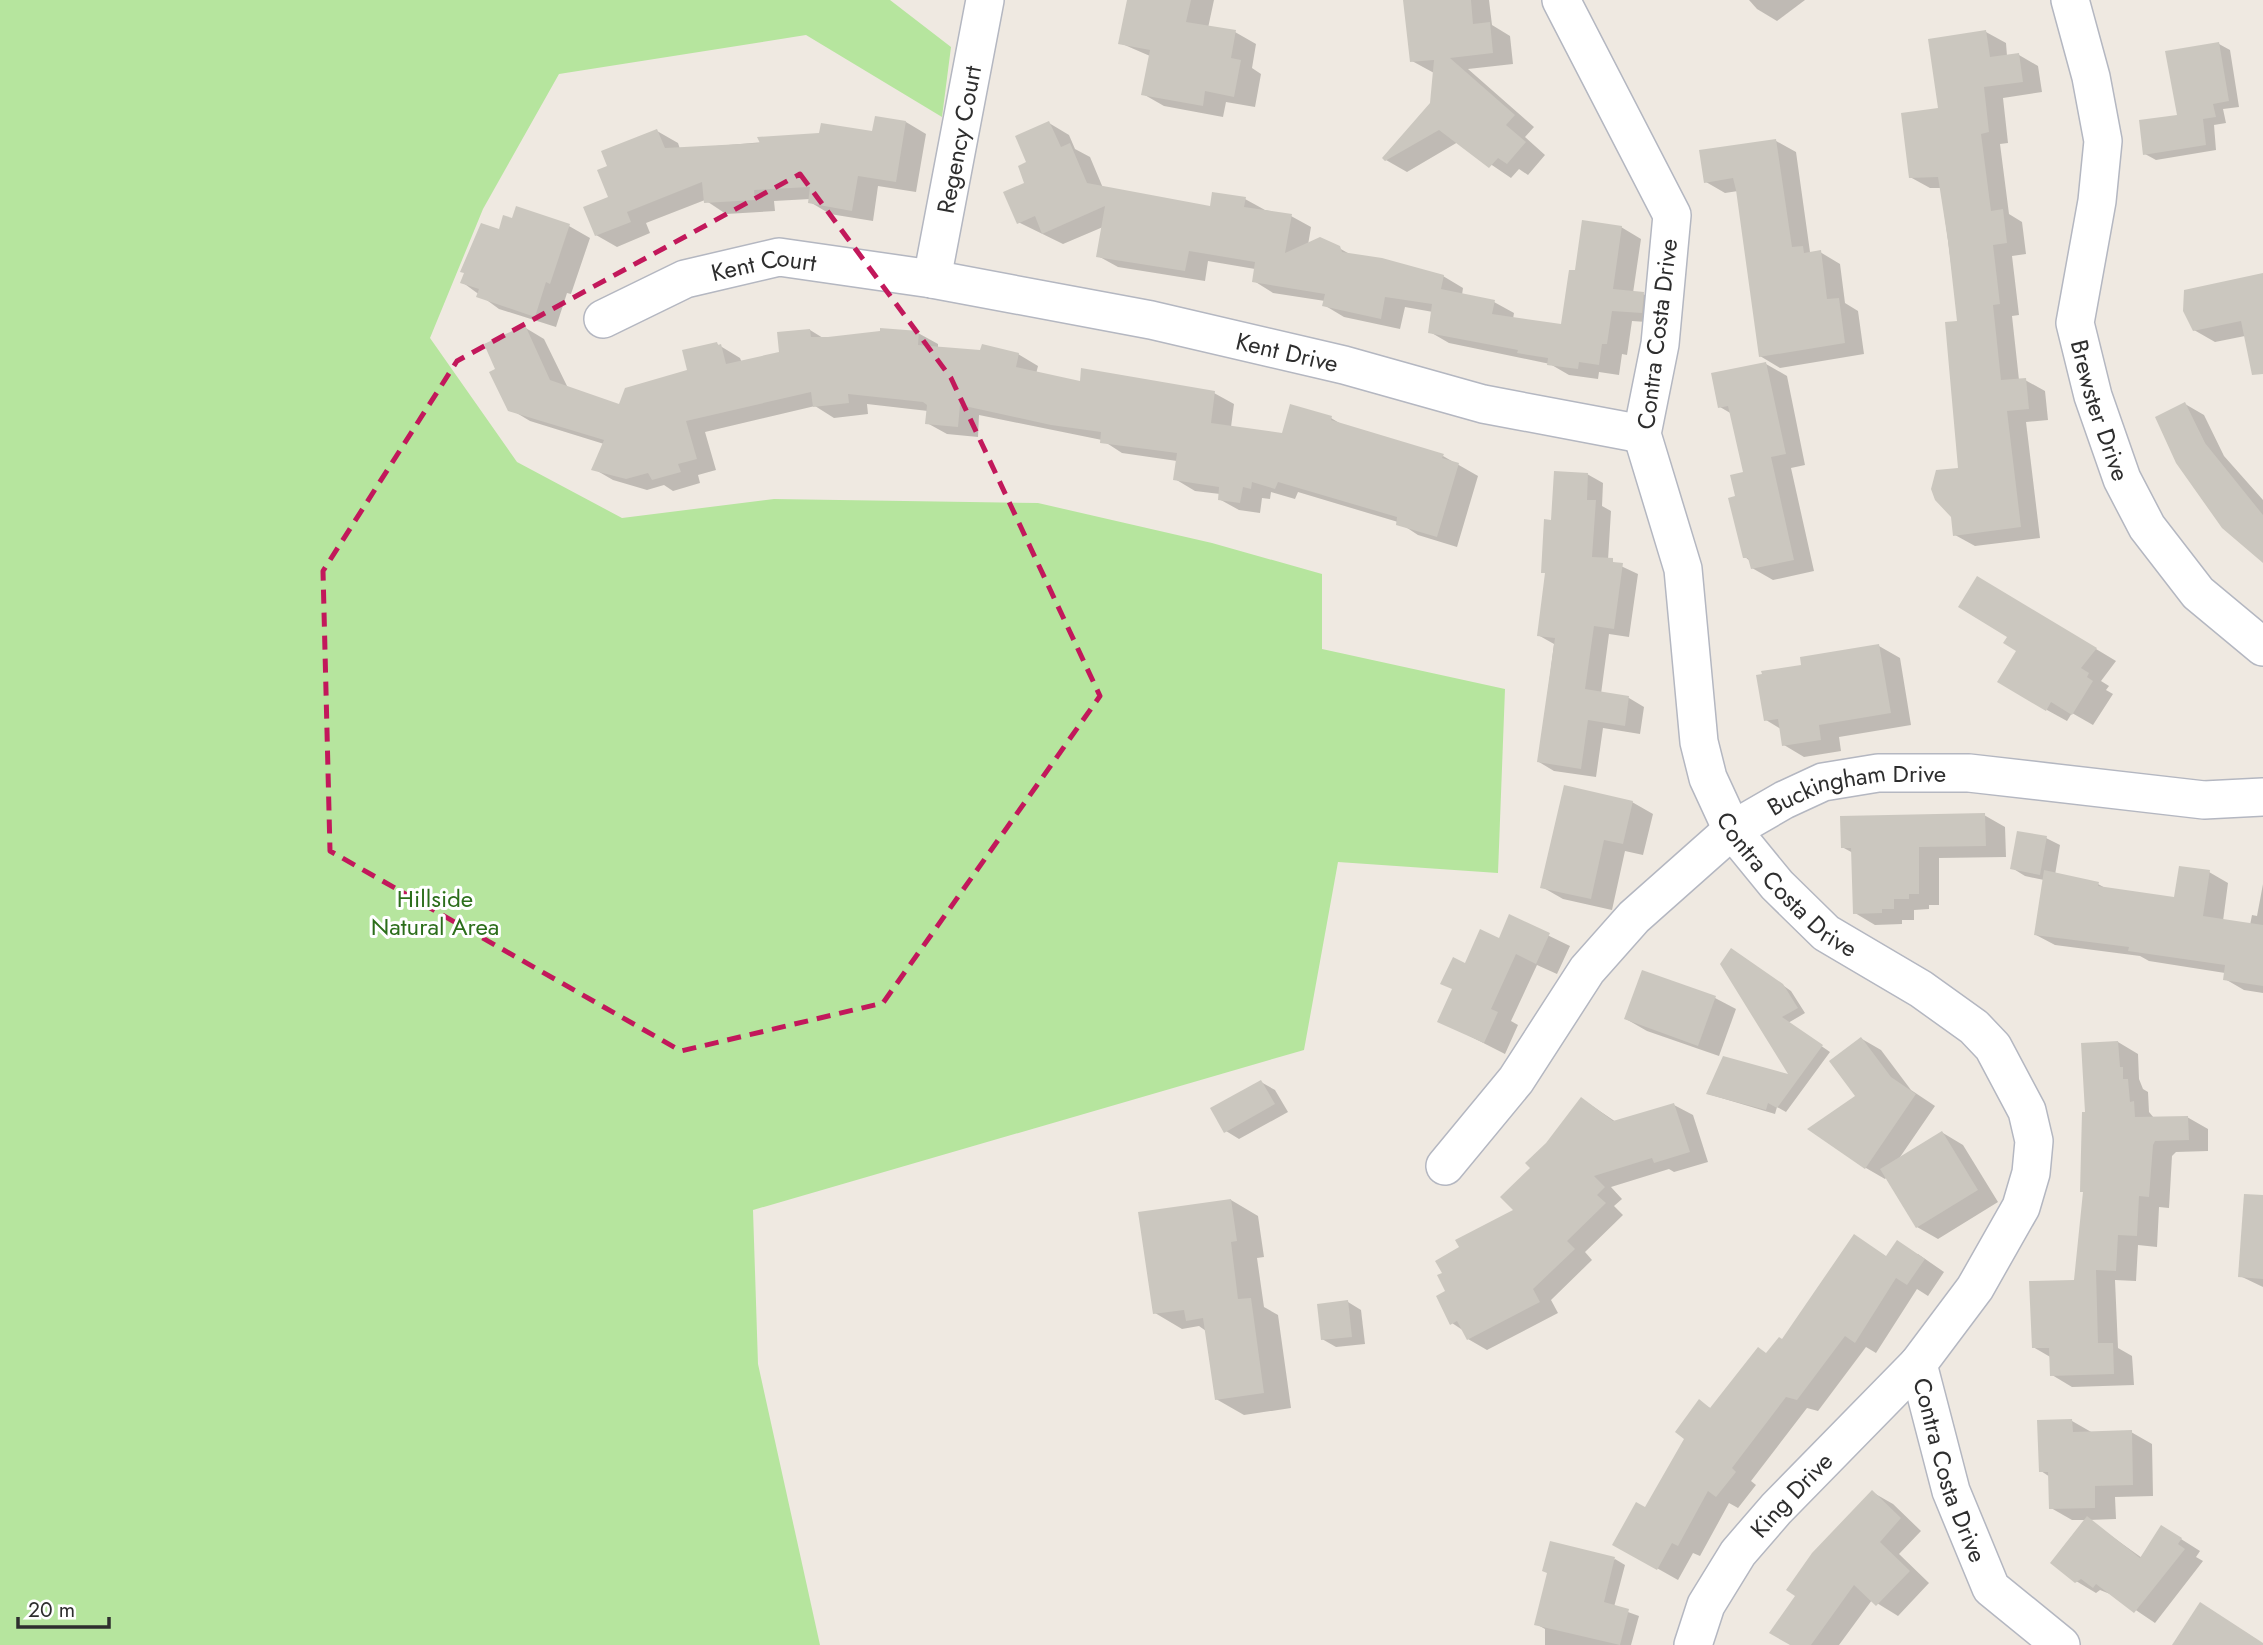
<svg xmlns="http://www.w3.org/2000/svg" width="2263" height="1645" font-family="Jost,sans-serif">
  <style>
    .green { fill: #b6e59e }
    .shadow { fill: #0003 }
    .building { fill: #cbc7bf }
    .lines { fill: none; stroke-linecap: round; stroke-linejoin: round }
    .minor-casing { stroke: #b4b7c1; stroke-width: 40 }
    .minor { stroke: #fff; stroke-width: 37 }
    .marked { fill: none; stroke: #c2185b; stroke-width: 5; stroke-dasharray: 14 9; stroke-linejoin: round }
    .labels { text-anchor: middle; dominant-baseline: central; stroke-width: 6; stroke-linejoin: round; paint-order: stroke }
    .street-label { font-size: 24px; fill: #2e2e2e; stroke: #fff }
    .park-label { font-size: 24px; fill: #2c6e1b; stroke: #fff }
  </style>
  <rect width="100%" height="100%" fill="#efe9e1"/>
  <polygon class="green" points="0,0 890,0 951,47 942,117 806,35 559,74 483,209 430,338 517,462 622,518 774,499 1038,503 1212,543 1322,574 1322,649 1505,689 1498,873 1338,862 1304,1050 753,1210 758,1364 820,1645 0,1645"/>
  <g class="shadow">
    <polygon points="1129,0 1214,0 1208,28 1235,32 1256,44 1252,68 1261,74 1255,107 1226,102 1223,117 1164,106 1143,94 1150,56 1120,43"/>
    <polygon points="1405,0 1489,0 1492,25 1510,36 1513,64 1468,69 1534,127 1525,137 1545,155 1528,175 1519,169 1511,178 1458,142 1407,172 1386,160 1432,104 1434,73 1412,61"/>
    <polygon points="1749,0 1805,0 1777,21 1757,9"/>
    <polygon points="1986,32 2006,43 2007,56 2019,55 2038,66 2042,92 2003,98 2008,143 2000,144 2009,214 2022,222 2026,254 2012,256 2019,315 2012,316 2019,380 2025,380 2045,391 2048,420 2026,422 2040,538 1975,546 1955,535 1952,517 1960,469 1959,323 1941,188 1930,188 1910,177 1940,109"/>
    <polygon points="2219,44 2230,50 2239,107 2223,109 2226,123 2214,125 2216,150 2156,160 2145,154 2179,116"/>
    <polygon points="906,122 926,134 916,192 878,186 873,221 830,214 810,202 810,199 774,201 775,211 726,214 705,200 646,223 650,233 617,247 596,235 611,198 609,167 657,131 678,143 680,149 873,133"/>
    <polygon points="1049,123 1069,135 1075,149 1090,157 1103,188 1211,208 1245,199 1265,210 1291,216 1311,227 1308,245 1339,248 1353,256 1443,276 1463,288 1462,295 1494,302 1514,313 1513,319 1562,326 1576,272 1621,227 1641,239 1633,293 1643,294 1663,306 1661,323 1632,321 1627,355 1622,354 1619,375 1599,372 1598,379 1569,375 1550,364 1449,343 1430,332 1433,312 1405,307 1400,329 1344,317 1324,305 1325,301 1273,293 1254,281 1255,269 1208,261 1205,281 1118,267 1098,256 1103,227 1063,244 1018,222 1028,163"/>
    <polygon points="1776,141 1796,152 1810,252 1820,252 1840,264 1845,303 1858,311 1864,354 1780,368 1760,356 1738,191 1725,193 1706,182"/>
    <polygon points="569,226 590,238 571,294 567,293 556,327 499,309 462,282 500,231"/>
    <polygon points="2263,275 2263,342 2250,335 2215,342 2194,330"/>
    <polygon points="524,327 544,339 568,388 620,407 689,372 717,344 740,358 742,363 781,354 810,330 823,338 918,333 938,344 938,348 1018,354 1038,366 1036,374 1081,384 1214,393 1234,404 1231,427 1283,435 1331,418 1346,427 1443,456 1478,476 1457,547 1418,535 1398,522 1298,492 1295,499 1271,492 1270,499 1262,498 1260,513 1239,510 1219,499 1220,494 1195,491 1175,479 1177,461 1122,453 1102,440 979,415 978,437 947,434 927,423 928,411 867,404 868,414 834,418 815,406 705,432 716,470 698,475 700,483 673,491 664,485 647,490 613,480 594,469 604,444 530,421 510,409 498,370"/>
    <polygon points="1766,364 1787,376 1805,465 1791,468 1814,571 1773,580 1752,568 1750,561 1745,557 1737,498 1745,474 1732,414 1720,407"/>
    <polygon points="2185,404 2204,415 2224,456 2263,500 2263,561"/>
    <polygon points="1587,474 1603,483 1602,506 1611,511 1608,560 1638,574 1629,637 1609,634 1601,694 1629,698 1644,707 1640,734 1603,728 1596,777 1554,771 1539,762 1554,644 1538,635 1547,574 1543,572 1553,522"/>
    <polygon points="1998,590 2116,661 2101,681 2109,686 2106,690 2113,694 2093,725 2072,713 2067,721 2047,710 2009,636"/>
    <polygon points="1879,646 1900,658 1911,725 1839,737 1841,751 1804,757 1784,745 1781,729 1766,720 1803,666"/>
    <polygon points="1632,802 1653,814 1643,855 1625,851 1612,910 1563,899 1542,887"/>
    <polygon points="1984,815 2005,827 2006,857 1939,858 1939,905 1929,905 1929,909 1914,910 1914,920 1902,920 1902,924 1875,925 1855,913 1853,853 1842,847"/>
    <polygon points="2046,838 2060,845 2055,875 2098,884 2107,889 2176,899 2209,872 2228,883 2223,921 2250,925 2252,915 2257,916 2263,884 2263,993 2244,990 2225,979 2225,973 2149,961 2140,956 2055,945 2036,935 2044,880 2025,876 2012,868"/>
    <polygon points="1510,917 1570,946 1557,974 1537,965 1511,1021 1518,1025 1505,1054 1440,1021 1466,965 1499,940"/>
    <polygon points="1740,955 1791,991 1805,1013 1788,1023 1830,1052 1786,1112 1777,1107 1775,1114 1708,1094 1792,1077"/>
    <polygon points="1715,998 1736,1009 1719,1056 1647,1031 1626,1019"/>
    <polygon points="1862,1039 1881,1050 1911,1090 1935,1106 1898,1160 1943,1133 1963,1145 1998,1202 1938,1239 1917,1227 1887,1177 1885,1179 1866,1168 1810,1129 1858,1096"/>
    <polygon points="2118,1042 2138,1054 2139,1079 2143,1089 2148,1092 2149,1112 2154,1118 2187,1117 2208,1129 2208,1151 2176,1152 2172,1156 2169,1208 2159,1207 2157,1247 2138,1245 2136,1281 2115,1280 2118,1348 2132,1356 2134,1385 2072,1387 2052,1375 2052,1358 2033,1347 2076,1281 2085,1193 2087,1114"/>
    <polygon points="1261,1082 1275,1090 1288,1112 1239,1139 1226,1131"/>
    <polygon points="1582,1099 1616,1122 1674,1105 1693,1115 1708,1162 1674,1172 1669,1169 1611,1187 1622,1199 1614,1206 1623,1215 1585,1252 1592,1260 1551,1300 1558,1313 1487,1350 1468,1339 1464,1331 1452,1323 1448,1292 1516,1211 1533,1168"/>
    <polygon points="1231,1200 1258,1216 1264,1257 1257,1258 1264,1307 1278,1315 1291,1408 1244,1415 1216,1399 1206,1331 1199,1326 1182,1329 1155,1313"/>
    <polygon points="2263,1235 2263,1287 2240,1276"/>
    <polygon points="1854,1236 1887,1257 1918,1254 1944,1272 1928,1296 1917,1289 1876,1353 1866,1347 1818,1411 1807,1408 1751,1481 1756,1485 1738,1508 1729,1503 1700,1556 1693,1553 1678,1580 1614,1544 1646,1510 1686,1438 1699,1402 1712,1409 1783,1341"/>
    <polygon points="1348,1302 1361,1310 1365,1344 1336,1347 1322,1339"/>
    <polygon points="2072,1421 2093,1433 2131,1432 2152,1444 2153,1496 2115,1497 2116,1519 2089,1520 2142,1558 2181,1539 2200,1551 2196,1557 2203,1561 2155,1623 2115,1596 2100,1590 2096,1593 2076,1581 2086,1520 2072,1520 2051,1508 2050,1477 2041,1471"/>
    <polygon points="1872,1492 1893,1504 1921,1531 1899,1554 1929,1583 1898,1616 1872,1600 1839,1645 1793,1645"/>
    <polygon points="1615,1559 1625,1565 1614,1607 1639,1616 1631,1645 1545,1645 1545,1629 1536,1624"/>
  </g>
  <g class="building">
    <polygon points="1127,0 1191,0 1186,22 1236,30 1231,58 1241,60 1234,97 1205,91 1203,106 1141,95 1150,50 1118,44"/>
    <polygon points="1403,0 1471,0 1473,24 1490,22 1493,53 1450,58 1515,115 1506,125 1526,142 1507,164 1498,158 1489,168 1439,130 1385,161 1382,158 1430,103 1434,60 1410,62"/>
    <polygon points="1986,30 1990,57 2019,53 2023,82 1984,87 1989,132 1981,134 1991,211 2003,209 2007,243 1993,245 2000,304 1993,305 2001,380 2026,378 2029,409 2007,411 2021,527 1953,536 1951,517 1935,500 1931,489 1936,470 1958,468 1945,322 1957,321 1948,241 1938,177 1909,178 1901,113 1938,108 1928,39"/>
    <polygon points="2219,42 2229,101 2213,104 2216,117 2203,119 2206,145 2143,155 2139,120 2177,115 2165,51"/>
    <polygon points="875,116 906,121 896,182 858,176 852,211 808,203 810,187 754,190 755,200 704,203 702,182 627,212 631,222 595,236 583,207 608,197 597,170 607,166 601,151 657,129 665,148 760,143 757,137 819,133 821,123 872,131"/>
    <polygon points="1049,121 1061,147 1070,143 1087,183 1210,206 1212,192 1246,197 1244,207 1292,214 1285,253 1320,237 1340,246 1342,252 1382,258 1444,275 1441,289 1495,300 1492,314 1561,324 1569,270 1575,270 1582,220 1622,226 1613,289 1644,292 1642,313 1612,311 1607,344 1602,344 1599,365 1579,362 1578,369 1547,365 1548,358 1517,353 1518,350 1428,333 1432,304 1385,297 1381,319 1322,306 1325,294 1252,282 1255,262 1189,251 1185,271 1096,257 1105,206 1042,234 1035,216 1017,224 1003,192 1024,183 1018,166 1026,162 1015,136"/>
    <polygon points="1776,139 1792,247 1803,246 1804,253 1821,250 1827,299 1839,298 1845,343 1759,357 1736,190 1733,178 1704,183 1699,150"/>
    <polygon points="516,206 570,224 550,284 546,282 535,317 476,297 479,289 460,283 464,273 460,272 481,223 499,229 503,215 512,218"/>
    <polygon points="2263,273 2263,374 2252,375 2241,321 2193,331 2183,311 2184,290"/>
    <polygon points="525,325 550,380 619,404 625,388 687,370 682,350 717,342 718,345 721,344 726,364 779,352 777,332 810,329 811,337 828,337 880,331 880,328 919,331 918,345 980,350 982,344 1019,353 1016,367 1080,381 1081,368 1215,391 1211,423 1282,433 1290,404 1332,416 1331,420 1444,454 1442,458 1459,463 1437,537 1396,525 1397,517 1278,482 1275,489 1252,482 1251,489 1243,487 1240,503 1218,500 1219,487 1173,480 1177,453 1100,443 1101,432 1051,425 960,405 958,427 925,424 927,405 923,402 848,394 849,403 813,407 811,392 686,421 697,459 678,464 681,472 652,480 648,473 626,479 591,470 604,440 508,411 489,372 495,369 484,344"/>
    <polygon points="1766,362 1786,454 1771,457 1794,560 1751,569 1748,558 1743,558 1728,498 1735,496 1730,475 1743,472 1728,406 1718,408 1711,373"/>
    <polygon points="2185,402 2205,443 2263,515 2263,563 2222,528 2176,463 2155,417"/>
    <polygon points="1554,471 1588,473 1587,500 1596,500 1592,557 1613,558 1613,562 1623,563 1614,629 1594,626 1585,689 1629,696 1625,726 1588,720 1581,769 1537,762 1555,638 1537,636 1545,573 1541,573 1544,519 1551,520"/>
    <polygon points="1977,576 2097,648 2081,668 2089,673 2087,677 2093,681 2072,715 2051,702 2046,711 1997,682 2016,651 2003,643 2007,637 1958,607"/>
    <polygon points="1879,644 1891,713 1819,725 1821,740 1782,746 1778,719 1764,721 1756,675 1762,674 1761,671 1801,665 1800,657"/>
    <polygon points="1564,785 1633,801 1623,844 1604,840 1591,899 1540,888"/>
    <polygon points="1985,813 1986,846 1919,847 1919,894 1909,894 1909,899 1894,899 1894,909 1882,909 1882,913 1853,914 1851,848 1841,848 1840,816"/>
    <polygon points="2017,831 2047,836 2040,875 2010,869"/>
    <polygon points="2179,866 2210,870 2203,916 2263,925 2263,986 2223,980 2225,965 2128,951 2129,947 2034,935 2044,870 2099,882 2098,886 2174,897"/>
    <polygon points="1509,914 1550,933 1536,964 1516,954 1491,1009 1498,1012 1484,1043 1437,1022 1452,989 1440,984 1453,957 1465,963 1480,929 1499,938"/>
    <polygon points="1731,948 1783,984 1798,1008 1782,1017 1823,1045 1777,1108 1768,1103 1766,1110 1706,1094 1723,1056 1788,1074 1720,964"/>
    <polygon points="1642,970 1716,996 1698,1046 1624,1019"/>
    <polygon points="1861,1037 1891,1077 1916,1094 1865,1169 1807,1129 1855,1096 1829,1061"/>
    <polygon points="2118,1041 2120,1067 2123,1067 2123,1079 2128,1079 2130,1102 2134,1101 2135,1117 2188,1116 2189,1140 2155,1141 2153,1145 2149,1197 2139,1196 2137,1236 2118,1235 2116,1271 2096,1270 2098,1343 2113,1343 2114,1374 2050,1376 2049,1348 2032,1348 2029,1281 2074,1280 2083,1192 2080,1192 2082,1112 2085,1112 2081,1043"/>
    <polygon points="1261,1080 1275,1104 1224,1133 1210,1108"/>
    <polygon points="1581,1097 1613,1121 1674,1103 1690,1152 1654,1163 1652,1158 1594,1176 1605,1187 1597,1195 1606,1203 1567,1241 1575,1249 1533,1289 1540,1302 1467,1340 1457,1321 1450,1325 1436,1296 1445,1291 1437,1275 1442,1273 1435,1261 1459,1247 1455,1240 1513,1210 1500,1197 1530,1168 1525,1163 1546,1143"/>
    <polygon points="1942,1131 1978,1190 1916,1228 1880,1169"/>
    <polygon points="2244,1194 2263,1195 2263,1279 2238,1277"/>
    <polygon points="1231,1199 1237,1241 1231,1242 1238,1299 1251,1298 1264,1393 1215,1400 1203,1318 1186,1321 1184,1310 1153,1314 1138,1212"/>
    <polygon points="1854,1234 1886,1256 1897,1240 1925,1259 1907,1285 1896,1278 1855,1343 1845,1336 1797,1400 1786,1397 1732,1468 1736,1472 1716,1497 1708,1491 1678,1546 1672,1543 1657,1570 1612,1545 1636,1502 1645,1507 1684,1439 1675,1432 1699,1399 1710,1408 1758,1347 1766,1353 1779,1337 1782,1339"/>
    <polygon points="1348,1300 1352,1337 1321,1340 1317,1304"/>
    <polygon points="2072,1419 2073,1432 2132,1430 2133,1485 2095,1486 2095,1508 2049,1509 2048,1472 2039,1472 2037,1420"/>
    <polygon points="1872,1490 1901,1518 1880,1542 1910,1571 1876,1606 1854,1585 1811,1645 1790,1645 1769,1633 1795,1596 1786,1590 1812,1553"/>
    <polygon points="2087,1516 2140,1558 2161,1525 2182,1538 2178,1544 2185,1549 2134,1613 2096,1584 2093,1588 2081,1579 2075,1583 2050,1563"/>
    <polygon points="1550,1541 1615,1557 1604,1602 1629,1609 1620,1645 1534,1625 1547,1573 1542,1571"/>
    <polygon points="2200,1602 2263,1643 2263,1645 2172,1645"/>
  </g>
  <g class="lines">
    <g class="minor-casing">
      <g id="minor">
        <path id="s1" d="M1561 0 1672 215 1660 344 1642 434 1683 569 1699 742 1708 778 1732 830 1777 885 1826 933 1921 989 1974 1027 1993 1047 2027 1111 2034 1141 2031 1173 2021 1207 1975 1288 1918 1364 1951 1491 1991 1588 2061 1645"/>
        <path id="s2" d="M2070 0 2091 77 2103 141 2097 201 2075 323 2093 396 2122 479 2147 527 2198 593 2263 647"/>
        <path id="s3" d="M932 279 985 0"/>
        <path id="s4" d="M603 319 685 279 779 257 932 279 1151 320 1344 365 1483 404 1642 434"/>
        <path id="s5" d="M1445 1166 1516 1080 1587 970 1634 917 1732 830 1784 800 1823 782 1878 773H1969L2204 800 2263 797"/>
        <path id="s6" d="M1693 1645 1706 1605 1738 1553 1776 1509 1918 1364"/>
      </g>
    </g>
    <use href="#minor" class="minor"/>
  </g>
  <path class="marked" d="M800 174 951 378 1100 696 883 1003 681 1051 330 851 323 571 457 361Z"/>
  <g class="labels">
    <g class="street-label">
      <text stroke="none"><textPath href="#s3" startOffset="142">Regency Court</textPath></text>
      <text stroke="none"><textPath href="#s4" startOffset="172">Kent Court</textPath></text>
      <text transform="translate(1657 334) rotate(-83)">Contra Costa Drive</text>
      <text stroke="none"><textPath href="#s4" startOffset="705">Kent Drive</textPath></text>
      <text stroke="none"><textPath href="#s2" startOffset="420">Brewster Drive</textPath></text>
      <text stroke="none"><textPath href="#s5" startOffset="579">Buckingham Drive</textPath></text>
      <text stroke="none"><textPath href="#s1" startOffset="950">Contra Costa Drive</textPath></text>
      <text stroke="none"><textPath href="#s1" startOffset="1685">Contra Costa Drive</textPath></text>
      <text stroke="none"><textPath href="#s6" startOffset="182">King Drive</textPath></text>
    </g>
    <g class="park-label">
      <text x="435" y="898">Hillside<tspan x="435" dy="28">Natural Area</tspan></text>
    </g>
  </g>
  <path d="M18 1617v10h91v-10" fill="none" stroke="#2e2e2e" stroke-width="3.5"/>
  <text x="28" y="1617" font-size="21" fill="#2e2e2e" stroke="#ffffff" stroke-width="5" paint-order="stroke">20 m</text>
</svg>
